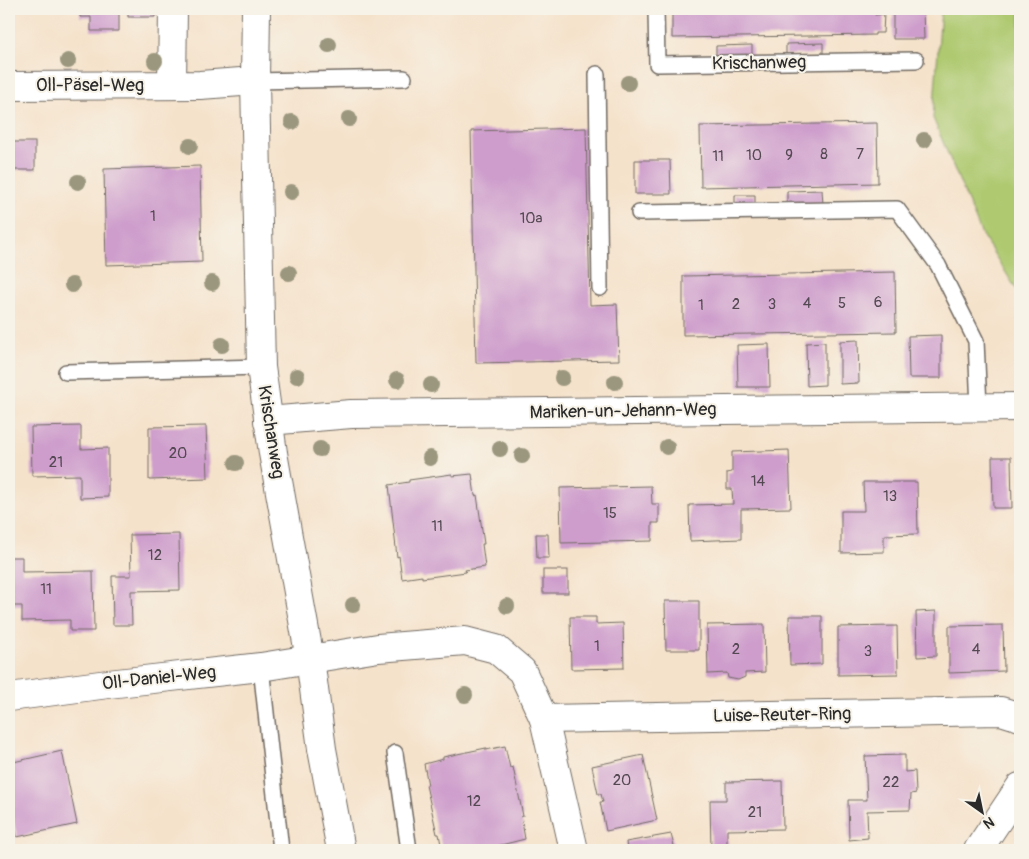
<svg xmlns="http://www.w3.org/2000/svg" width="1029" height="859" font-family="Pangolin,sans-serif">
  <style>
    .green { fill: #aec96f; stroke: #6c7a4d }
    .building { fill: #ce9dcc }
    .lines { fill: none; stroke-linecap: round; stroke-linejoin: round }
    .service-casing { stroke: #726b63; stroke-width: 18 }
    .minor-casing { stroke: #726b63; stroke-width: 30 }
    .service { stroke: #fff; stroke-width: 15 }
    .minor { stroke: #fff; stroke-width: 28 }
    .tree { fill: #9b977e }
    .labels { text-anchor: middle; dominant-baseline: central; stroke-width: 4; stroke-linejoin: round; paint-order: stroke }
    .number-label { font-size: 15px; fill: #544853 }
    .street-label { font-size: 18px; fill: #2b2b2b; stroke: #f7f3e8 }
  </style>
  <rect width="100%" height="100%" fill="#f7f3e8"/>
  <filter id="ink" filterUnits="userSpaceOnUse"><feTurbulence type="fractalNoise" baseFrequency=".02" numOctaves="2"/><feDisplacementMap in="SourceGraphic" scale="10" xChannelSelector="R" yChannelSelector="G"/><feConvolveMatrix kernelMatrix="1 2 1 2 8 2 1 2 1" color-interpolation-filters="sRGB"/></filter>
  <filter id="wash" filterUnits="userSpaceOnUse"><feTurbulence type="fractalNoise" baseFrequency=".0096" numOctaves="4" result="noise"/><feDisplacementMap in="SourceGraphic" scale="20" xChannelSelector="R" yChannelSelector="G"/><feGaussianBlur stdDeviation="1.12" result="paint"/><feColorMatrix in="noise" values="0 0 0 0 0 0 0 0 0 0 0 0 0 0 0 0 0 1.4 0 .05"/><feComposite in="paint" operator="in"/></filter>
  <g filter="url(#wash)">
    <rect width="100%" height="100%" fill="#f5e2cb"/>
    <polygon class="green" points="941,9 1020,9 1020,295 982,235 933,118"/>
    <g id="blocks">
      <g class="building">
        <polygon points="80,9 155,9 155,17 128,17 128,11 119,11 119,31 91,31 91,17 80,17"/>
        <polygon points="698,9 875,9 875,15 884,14 883,33 875,33 875,35 672,38 672,10"/>
        <polygon points="893,10 923,10 924,39 893,39"/>
        <polygon points="823,43 823,54 786,55 786,44"/>
        <polygon points="752,45 752,56 716,56 716,46"/>
        <polygon points="877,123 878,183 701,187 700,126"/>
        <polygon points="586,128 590,305 617,304 619,360 476,363 471,131"/>
        <rect x="9" y="142" width="26" height="28"/>
        <polygon points="635,160 670,160 671,194 635,194"/>
        <polygon points="200,166 202,262 106,265 104,169"/>
        <polygon points="822,190 823,205 787,206 787,191"/>
        <polygon points="735,195 755,195 755,206 735,207"/>
        <polygon points="895,272 896,332 683,335 683,276"/>
        <polygon points="941,335 941,378 909,378 908,336"/>
        <polygon points="858,340 859,383 840,384 840,341"/>
        <polygon points="825,342 825,385 807,386 806,343"/>
        <polygon points="769,344 770,387 738,387 737,345"/>
        <polygon points="81,426 81,449 108,448 108,497 80,498 80,475 32,476 31,427"/>
        <polygon points="206,426 208,478 149,480 149,427"/>
        <polygon points="789,450 791,508 741,509 741,539 690,541 689,505 733,504 732,489 727,489 727,473 732,472 732,452"/>
        <polygon points="992,457 1011,457 1012,508 993,508"/>
        <polygon points="452,474 452,476 472,474 475,496 477,495 484,544 482,544 485,567 465,570 466,572 422,578 422,576 402,579 399,556 397,557 389,485 409,482 409,480"/>
        <polygon points="863,482 917,482 918,534 884,535 884,552 841,553 841,511 864,511"/>
        <polygon points="651,486 652,504 659,504 659,523 652,523 652,541 561,543 560,488"/>
        <polygon points="179,534 180,590 131,591 132,625 113,625 112,576 131,576 130,535"/>
        <polygon points="536,534 548,534 549,558 537,558"/>
        <polygon points="9,557 22,557 22,572 93,571 94,631 70,631 70,620 22,621 22,606 9,606"/>
        <rect x="543" y="570" width="25" height="23"/>
        <polygon points="665,601 699,601 699,650 666,650"/>
        <polygon points="936,611 936,656 917,657 916,612"/>
        <polygon points="789,616 822,616 822,664 790,665"/>
        <polygon points="570,617 596,617 596,624 623,623 624,668 571,669"/>
        <polygon points="764,624 765,672 745,673 745,677 738,680 728,678 727,673 708,674 707,625"/>
        <polygon points="1003,625 1004,671 949,673 949,626"/>
        <polygon points="897,626 898,674 838,675 838,627"/>
        <polygon points="505,746 510,768 513,767 523,816 521,816 525,839 481,850 442,850 439,834 437,834 426,785 428,785 424,764 443,759 443,757 486,748 486,750"/>
        <polygon points="62,751 77,824 17,837 9,798 9,763"/>
        <polygon points="643,755 657,820 606,831 600,802 603,802 601,794 598,794 592,766"/>
        <polygon points="905,755 905,772 915,771 916,793 911,794 910,810 867,811 868,838 849,840 848,800 867,800 865,756"/>
        <polygon points="782,781 783,829 727,830 727,850 711,850 710,800 726,800 726,782"/>
        <polygon points="671,834 675,850 627,850 626,842"/>
      </g>
    </g>
  </g>
  <g filter="url(#ink)">
    <use href="#blocks" fill-opacity="0" stroke="#726b63" stroke-width="1"/>
    <g class="lines">
      <g class="service-casing">
        <g id="service">
          <polyline points="656,9 657,64 916,60"/>
          <polyline points="597,74 600,288"/>
          <polyline points="255,81 404,78"/>
          <polyline points="639,213 897,209 938,265 976,341 979,407"/>
          <polyline points="66,372 261,367"/>
          <polyline points="261,667 281,850"/>
          <polyline points="395,753 409,850"/>
        </g>
      </g>
      <g class="minor-casing">
        <g id="minor">
          <polyline points="256,9 255,81 261,367 273,453 310,659 322,749 341,850"/>
          <polyline points="172,85 173,9"/>
          <polyline points="9,86 200,85 255,81"/>
          <polyline points="268,421 351,414 1020,407"/>
          <polyline points="9,697 108,684 261,667 378,648 465,641 496,649 522,671 544,719 1001,711 1020,717"/>
          <polyline points="544,719 574,850"/>
          <polyline points="978,850 1020,787"/>
        </g>
      </g>
      <use href="#service" class="service"/>
      <use href="#minor" class="minor"/>
    </g>
    <g class="tree">
      <circle cx="329" cy="45" r="8"/>
      <circle cx="68" cy="61" r="8"/>
      <circle cx="155" cy="61" r="8"/>
      <circle cx="628" cy="83" r="8"/>
      <circle cx="349" cy="119" r="8"/>
      <circle cx="292" cy="122" r="8"/>
      <circle cx="924" cy="140" r="8"/>
      <circle cx="190" cy="146" r="8"/>
      <circle cx="78" cy="182" r="8"/>
      <circle cx="291" cy="192" r="8"/>
      <circle cx="289" cy="273" r="8"/>
      <circle cx="212" cy="283" r="8"/>
      <circle cx="72" cy="285" r="8"/>
      <circle cx="222" cy="345" r="8"/>
      <circle cx="297" cy="376" r="8"/>
      <circle cx="562" cy="378" r="8"/>
      <circle cx="397" cy="380" r="8"/>
      <circle cx="615" cy="382" r="8"/>
      <circle cx="431" cy="385" r="8"/>
      <circle cx="667" cy="447" r="8"/>
      <circle cx="320" cy="449" r="8"/>
      <circle cx="500" cy="449" r="8"/>
      <circle cx="522" cy="456" r="8"/>
      <circle cx="430" cy="458" r="8"/>
      <circle cx="236" cy="463" r="8"/>
      <circle cx="353" cy="605" r="8"/>
      <circle cx="507" cy="606" r="8"/>
      <circle cx="465" cy="695" r="8"/>
    </g>
  </g>
  <g class="labels">
    <g class="number-label">
      <text x="824" y="154">8</text>
      <text x="860" y="154">7</text>
      <text x="754" y="155">10</text>
      <text x="789" y="155">9</text>
      <text x="718" y="156">11</text>
      <text x="153" y="216">1</text>
      <text x="531" y="218">10a</text>
      <text x="878" y="302">6</text>
      <text x="807" y="303">4</text>
      <text x="842" y="303">5</text>
      <text x="736" y="304">2</text>
      <text x="772" y="304">3</text>
      <text x="701" y="305">1</text>
      <text x="178" y="453">20</text>
      <text x="56" y="462">21</text>
      <text x="758" y="481">14</text>
      <text x="890" y="496">13</text>
      <text x="610" y="513">15</text>
      <text x="437" y="526">11</text>
      <text x="155" y="555">12</text>
      <text x="46" y="589">11</text>
      <text x="597" y="646">1</text>
      <text x="736" y="649">2</text>
      <text x="976" y="649">4</text>
      <text x="868" y="651">3</text>
      <text x="622" y="780">20</text>
      <text x="891" y="782">22</text>
      <text x="474" y="801">12</text>
      <text x="755" y="812">21</text>
    </g>
    <g class="street-label">
      <text transform="translate(759 63) rotate(-1)">Krischanweg</text>
      <text x="90" y="85">Oll-Päsel-Weg</text>
      <text transform="translate(623 411) rotate(-1)">Mariken-un-Jehann-Weg</text>
      <text transform="translate(271 432) rotate(81)">Krischanweg</text>
      <text transform="translate(159 678) rotate(-6)">Oll-Daniel-Weg</text>
      <text transform="translate(782 715) rotate(-1)">Luise-Reuter-Ring</text>
    </g>
  </g>
  <rect width="1029" height="859" fill="none" stroke="#f7f3e8" stroke-width="30"/>
  <g transform="translate(982 812) rotate(147)" stroke="#f7f3e8" stroke-width="4" paint-order="stroke">
  <path d="M0-4L9 19L0 12L-9 19Z" fill="#2b2b2b"/>
  <text y="-8" font-size="14" font-weight="bold" text-anchor="middle" fill="#2b2b2b">N</text>
  </g>
</svg>
